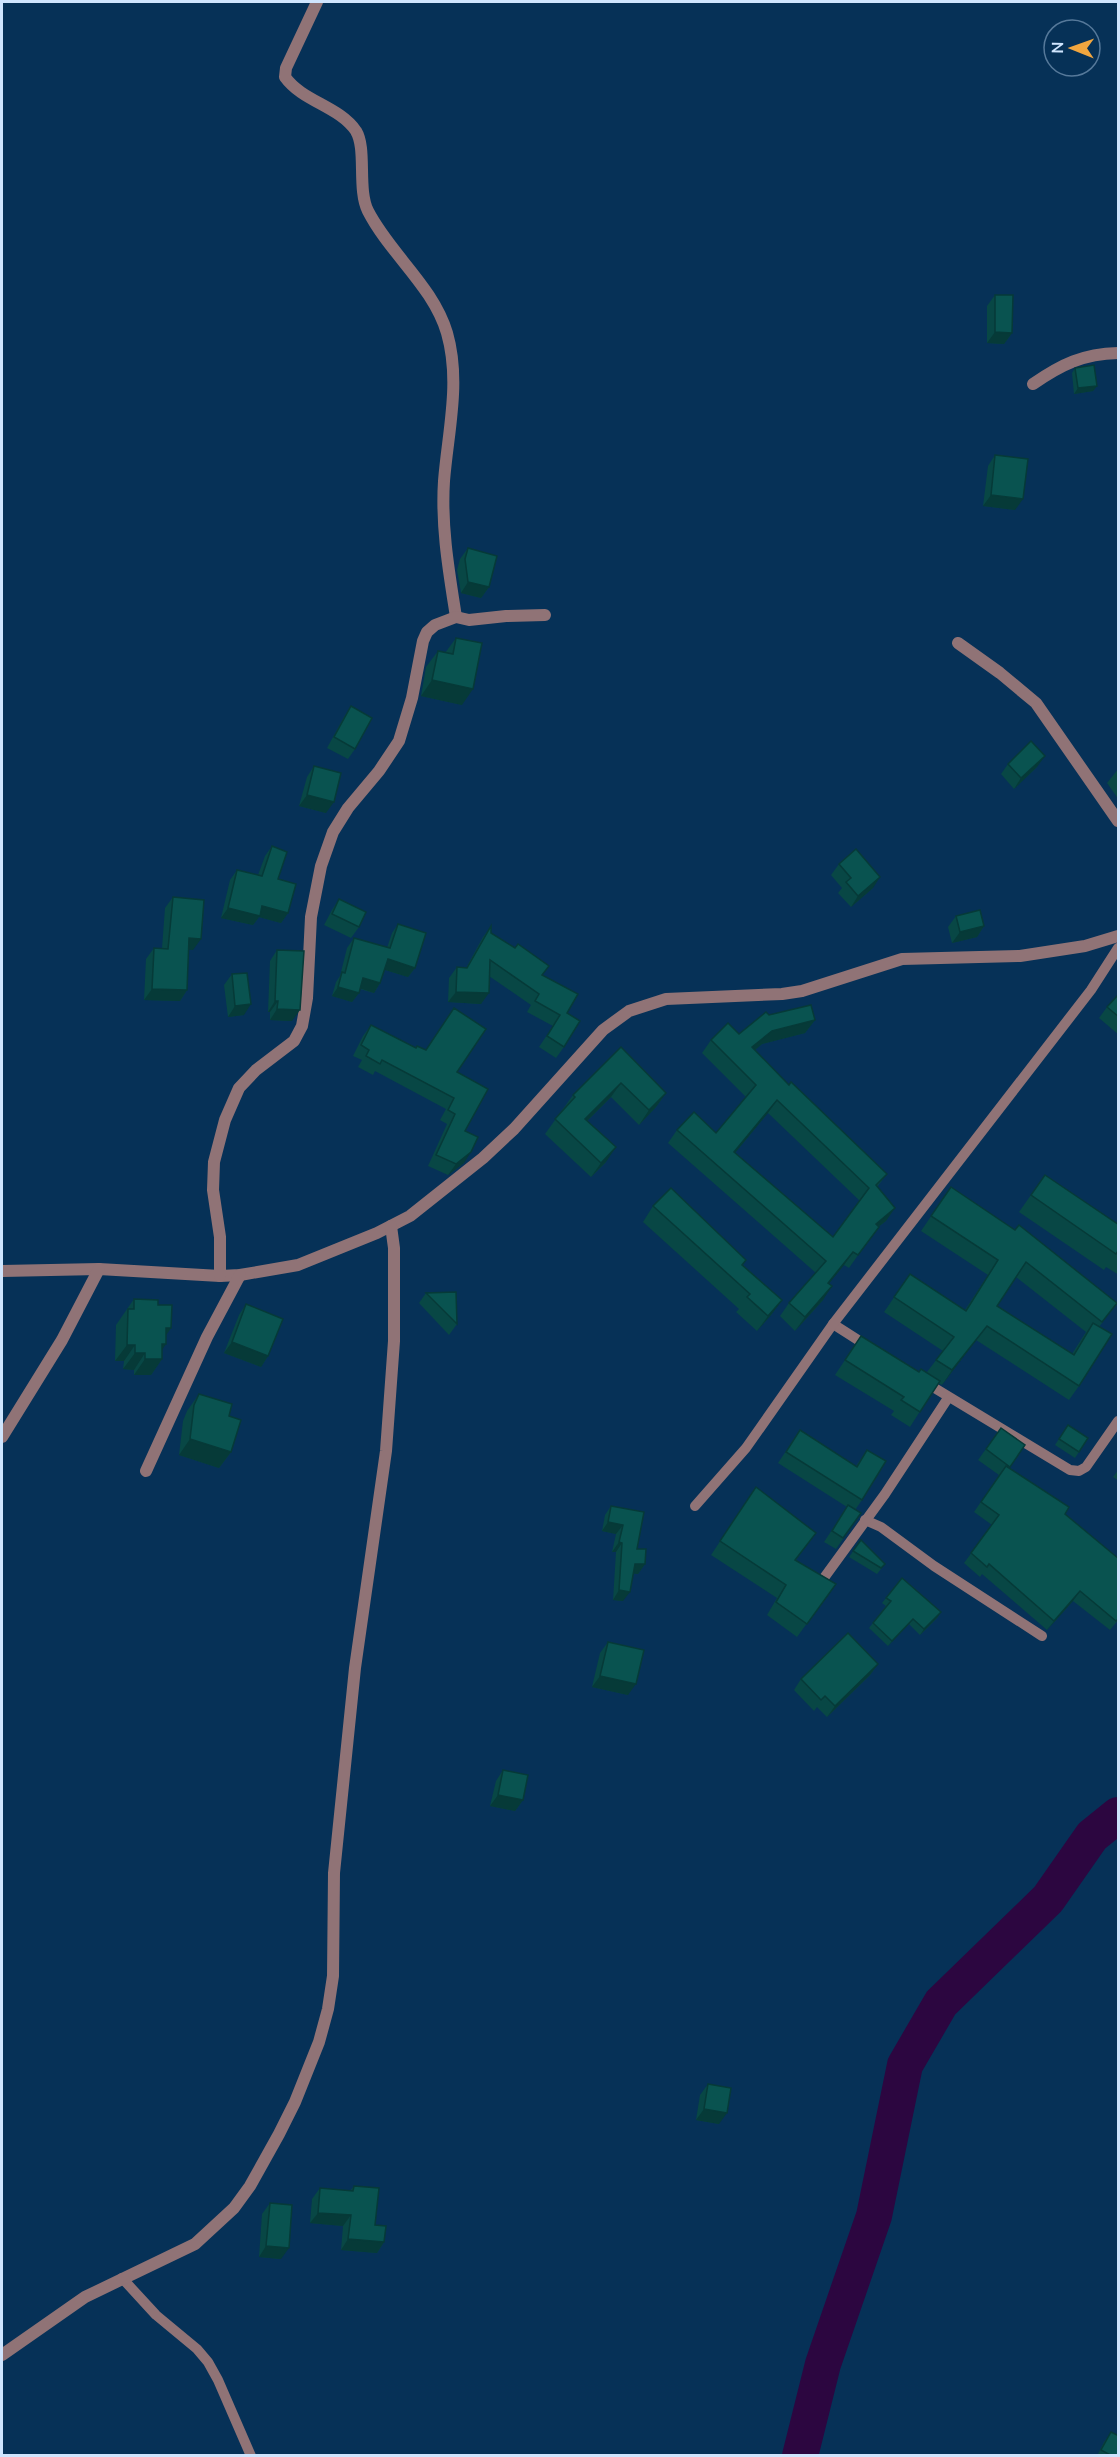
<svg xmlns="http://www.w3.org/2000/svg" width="1120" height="2457" font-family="'Nunito Sans',sans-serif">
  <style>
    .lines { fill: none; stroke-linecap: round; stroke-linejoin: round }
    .river { stroke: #2c0640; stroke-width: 36 }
    .lane { stroke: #907376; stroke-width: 10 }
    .street { stroke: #907376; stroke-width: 12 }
    .wall { fill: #084745; fill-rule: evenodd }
    .shaded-wall { fill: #063a38 }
    .building { fill: #095350; stroke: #063a38; stroke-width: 1.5; fill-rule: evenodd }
  </style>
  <rect width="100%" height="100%" fill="#063157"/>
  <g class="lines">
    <polyline class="river" points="800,2456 823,2364 874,2216 905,2065 941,2003 1048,1899 1092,1836 1118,1815"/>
    <g class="lane">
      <polyline points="833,1324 869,1347"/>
      <polyline points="923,1381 1070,1470 1079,1471 1086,1467 1118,1421"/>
      <polyline points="695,1506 746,1448 833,1324 1091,990 1118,948"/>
      <polyline points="865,1520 881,1527 934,1566 1042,1636"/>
      <polyline points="821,1582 885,1494 948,1398"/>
      <polyline points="122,2278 156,2315 197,2349 208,2362 218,2380 251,2456"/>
    </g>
    <g class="street">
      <path d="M317 2 286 68 285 77C303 102 339 106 356 131 367 149 357 189 368 211 390 254 433 286 447 333 461 382 448 431 444 481 441 527 449 572 456 617"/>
      <path d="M1033 384C1062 364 1083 354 1118 353"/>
      <polyline points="958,643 1000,673 1036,703 1118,821"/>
      <polyline points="2,1271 99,1269 220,1276 240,1275 298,1265 377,1233 410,1216 483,1158 514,1129 603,1030 629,1011 666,999 782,994 802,991 902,959 1020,956 1085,946 1118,936"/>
      <polyline points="220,1276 220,1237 213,1190 214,1162 225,1120 239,1088 256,1070 294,1041 302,1026 307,998 311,917 321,866 333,832 348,808 379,771 399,741 412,698 423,641 427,632 435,625 456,617 469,620 506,616 545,615"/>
      <polyline points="2,1437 62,1340 99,1269"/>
      <polyline points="146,1471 207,1337 240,1275"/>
      <polyline points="2,2355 85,2297 195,2244 234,2208 250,2186 279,2134 295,2102 319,2042 328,2009 333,1976 334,1873 355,1668 386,1451 394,1341 394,1248 391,1226"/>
    </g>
  </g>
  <g class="wall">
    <polygon points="995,295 1012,333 1004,344 987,343 987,306"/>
    <polygon points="1075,368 1097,386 1093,391 1074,394 1072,373"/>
    <polygon points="995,455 1015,510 983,506 988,466"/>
    <polygon points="468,548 489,587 481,598 461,593 457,570 460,559"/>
    <polygon points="456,638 462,705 421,696 426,667 438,651 445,653"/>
    <polygon points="351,706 355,749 348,759 327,748 344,717"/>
    <polygon points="1008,764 1037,767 1014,789 1001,774"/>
    <polygon points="314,766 326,813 299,806 307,777"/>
    <polygon points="1119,768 1119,800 1107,783"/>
    <polygon points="272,846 278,879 288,913 281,923 259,917 253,925 221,918 230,880 237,870 258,875 265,856"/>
    <polygon points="839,864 873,888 851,907 838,893 842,888 831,875"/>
    <polygon points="173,897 193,950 189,949 187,990 180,1001 144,1000 146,959 154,948 162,948 165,908"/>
    <polygon points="339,899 359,927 351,938 324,925 332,910"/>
    <polygon points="956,916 984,926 977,937 952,943 948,927"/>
    <polygon points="398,924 415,968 408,977 385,970 380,983 374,993 360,989 359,993 352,1002 332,996 336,982 340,976 347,948 354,938 387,948 392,933"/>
    <polygon points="491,926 491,933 542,975 567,1013 564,1047 556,1058 539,1047 553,1026 527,1012 531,1005 489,976 481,1004 448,1002 449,978 457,967 466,968 483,937"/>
    <polygon points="277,950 292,1021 270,1020 270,1012 268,1012 270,961"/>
    <polygon points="232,974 244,1015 228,1017 224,985"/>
    <polygon points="1119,994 1119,1035 1099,1018 1107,1007"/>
    <path d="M769 1015 815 1020 805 1033 762 1044 755 1050 789 1085 887 1174 877 1187 886 1221 878 1227 849 1268 844 1265 829 1283 823 1300 795 1331 780 1316 789 1303 816 1273 668 1143 677 1130 716 1133 746 1097 702 1053 711 1040 739 1034ZM768 1113 860 1201 833 1237 735 1153Z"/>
    <polygon points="371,1025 457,1072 465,1131 464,1163 448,1175 428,1166 447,1124 440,1120 446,1109 375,1071 373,1075 358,1067 362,1060 353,1056 363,1036"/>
    <polygon points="621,1047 666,1093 656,1107 639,1125 611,1097 587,1121 606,1162 591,1177 545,1134 573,1095"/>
    <polygon points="1045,1175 1119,1225 1119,1275 1106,1267 1104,1270 1019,1212"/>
    <path d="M951 1187 1117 1303 1099 1327 1079 1386 1069 1400 976 1340 942 1385 938 1383 910 1427 891 1415 894 1411 835 1375 861 1336 919 1372H927L943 1351 884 1312 910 1274 965 1310 988 1275 921 1231ZM1016 1277 1086 1332 1072 1354 997 1306Z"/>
    <polygon points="653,1206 746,1260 743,1265 782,1300 771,1315 757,1331 736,1312 739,1309 643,1222"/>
    <polygon points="426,1293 457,1324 449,1335 419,1303"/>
    <polygon points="134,1299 158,1305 171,1328 166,1335 162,1350 162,1359 151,1375 134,1375 134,1370 123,1369 124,1361 115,1361 116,1325"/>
    <polygon points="246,1304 268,1356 261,1367 224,1353 239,1315"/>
    <polygon points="199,1394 231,1452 219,1468 179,1455 183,1421 187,1411"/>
    <polygon points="1068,1425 1088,1438 1075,1458 1055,1445"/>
    <polygon points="1001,1428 1025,1445 1009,1468 1119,1559 1119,1619 1110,1630 1073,1601 1047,1630 982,1574 980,1577 964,1563 992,1525 974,1512 999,1475 978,1460"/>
    <polygon points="800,1430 856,1466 867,1450 862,1500 855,1510 861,1513 836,1549 824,1542 847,1507 778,1463"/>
    <polygon points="1119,1469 1119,1481 1113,1477"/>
    <polygon points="756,1487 816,1533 796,1560 836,1584 797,1637 767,1615 777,1598 711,1555"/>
    <polygon points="611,1506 637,1549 645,1564 638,1574 633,1573 623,1601 613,1600 616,1552 612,1552 616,1534 602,1531 605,1515"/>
    <polygon points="861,1540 885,1564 877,1574 849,1557"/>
    <polygon points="886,1598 941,1612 937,1618 920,1635 909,1624 888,1646 869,1628 886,1606 882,1603"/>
    <polygon points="608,1642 628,1695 592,1687 600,1653"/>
    <polygon points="878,1664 870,1675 827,1717 817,1707 814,1711 794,1690 801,1679"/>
    <polygon points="503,1770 523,1800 515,1811 490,1806 496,1781"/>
    <polygon points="708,2084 719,2124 696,2120 700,2095"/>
    <polygon points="354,2186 384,2242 377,2253 341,2250 343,2226 310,2223 312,2199 320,2188 350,2191"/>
    <polygon points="270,2203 281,2259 259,2257 262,2214"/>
    <polygon points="1111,2432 1119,2456 1097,2456 1104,2442"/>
  </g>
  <g class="shaded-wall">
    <polygon points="995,332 1012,333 1004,344 987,343"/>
    <polygon points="1097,386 1093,391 1074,394 1078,388"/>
    <polygon points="991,495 1023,499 1015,510 983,506"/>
    <polygon points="468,582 489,587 481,598 461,593"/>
    <polygon points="432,680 473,689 462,705 421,696"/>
    <polygon points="1045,756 1037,767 1014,789 1021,778"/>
    <polygon points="307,795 334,802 326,813 299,806"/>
    <polygon points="880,877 873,888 851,907 858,896"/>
    <polygon points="262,906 288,913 281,923 259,917 253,925 221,918 228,908"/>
    <polygon points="984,926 977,937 952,943 960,932"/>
    <polygon points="189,938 201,939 193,950 182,949"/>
    <polygon points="388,959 415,968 408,977 382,969"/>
    <polygon points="363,978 380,983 374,993 356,987"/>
    <polygon points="338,987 359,993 352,1002 332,996"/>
    <polygon points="152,989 187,990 180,1001 144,1000"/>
    <polygon points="456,992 489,993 481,1004 448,1002"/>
    <polygon points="275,1001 278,1001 270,1012 268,1012"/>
    <polygon points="251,1004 244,1015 228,1017 235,1006"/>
    <polygon points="277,1009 300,1010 292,1021 270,1020"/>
    <polygon points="815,1020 805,1033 762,1044 743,1060 752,1047 772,1031"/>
    <polygon points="621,1083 611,1097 575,1133 585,1119"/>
    <polygon points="666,1093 656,1107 639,1125 649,1110"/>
    <polygon points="777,1100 768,1113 725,1165 734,1152"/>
    <polygon points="616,1147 606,1162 591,1177 601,1163"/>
    <polygon points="471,1152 464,1163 448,1175 456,1164"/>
    <polygon points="895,1208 886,1221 878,1227 849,1268 878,1227 876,1224"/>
    <polygon points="853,1252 844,1265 819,1296 828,1283"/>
    <polygon points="832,1286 823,1300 795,1331 805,1317"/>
    <polygon points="782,1300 771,1315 757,1331 768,1316"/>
    <polygon points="987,1326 976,1340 942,1385 952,1370"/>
    <polygon points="166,1328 171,1328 160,1344"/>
    <polygon points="232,1342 268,1356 261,1367 224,1353"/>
    <polygon points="162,1344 166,1344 156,1359 162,1359 151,1375 134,1375 145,1359"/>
    <polygon points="127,1345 135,1345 124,1361 115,1361"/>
    <polygon points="135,1353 145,1353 134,1370 123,1369"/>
    <polygon points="190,1439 231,1452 219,1468 179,1455"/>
    <polygon points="608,1522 623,1525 616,1534 602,1531"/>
    <polygon points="619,1542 622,1543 616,1552 612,1552"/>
    <polygon points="635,1564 645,1564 638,1574 628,1573"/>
    <polygon points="619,1590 630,1592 623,1601 613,1600"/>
    <polygon points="1080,1591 1073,1601 1047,1630 1054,1621"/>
    <polygon points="941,1612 937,1618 920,1635 924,1629"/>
    <polygon points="913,1619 909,1624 888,1646 892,1641"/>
    <polygon points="878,1664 870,1675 827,1717 835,1706"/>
    <polygon points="600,1676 636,1684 628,1695 592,1687"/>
    <polygon points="498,1795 523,1800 515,1811 490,1806"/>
    <polygon points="704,2109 727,2113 719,2124 696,2120"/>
    <polygon points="318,2213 351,2215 343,2226 310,2223"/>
    <polygon points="348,2239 384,2242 377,2253 341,2250"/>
    <polygon points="266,2246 289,2248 281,2259 259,2257"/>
  </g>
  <g class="building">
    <polygon points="995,295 1013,295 1012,333 995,332"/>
    <polygon points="1094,365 1097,386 1078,388 1075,368"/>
    <polygon points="995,455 1028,459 1023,499 991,495"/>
    <polygon points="468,548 497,556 489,587 468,582 465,559"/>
    <polygon points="456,638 482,643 473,689 432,680 438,651 453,654"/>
    <polygon points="351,706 372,718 355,749 334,737"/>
    <polygon points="1031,741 1045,756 1021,778 1008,764"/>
    <polygon points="314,766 341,773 334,802 307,795"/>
    <polygon points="272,846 287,852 278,879 296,884 288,913 262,906 260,916 228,908 237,870 262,876"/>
    <polygon points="856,849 880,877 858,896 846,882 851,878 839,864"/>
    <polygon points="173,897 204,900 201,939 189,938 187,990 152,989 154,948 168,949"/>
    <polygon points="339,899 366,912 359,927 332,914"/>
    <polygon points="980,910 984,926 960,932 956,916"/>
    <polygon points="398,924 426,933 415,968 388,959 380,983 363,978 359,993 338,987 342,972 345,973 354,938 390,948"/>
    <polygon points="491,926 491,933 515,948 518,944 549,966 542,975 578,994 567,1013 580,1021 564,1047 547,1036 560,1015 535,1001 539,994 490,960 489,993 456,992 457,967 467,968"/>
    <polygon points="277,950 304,951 300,1010 277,1009 278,1001 275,1001"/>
    <polygon points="247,973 251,1004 235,1006 232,974"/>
    <polygon points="1119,994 1119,1017 1107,1007"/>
    <path d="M811 1005 815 1020 772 1031 752 1047 789 1085 791 1082 887 1174 876 1185 895 1208 876 1224 879 1227 858 1255 853 1252 828 1283 832 1286 805 1317 789 1303 826 1261 677 1130 694 1112 716 1133 756 1085 711 1040 728 1023 739 1034 766 1012 769 1015ZM777 1100 869 1188 833 1237 734 1152Z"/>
    <polygon points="454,1008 486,1029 457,1072 488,1089 465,1131 478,1137 471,1152 456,1164 436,1155 455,1114 448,1110 454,1098 382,1060 380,1064 366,1056 369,1050 361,1045 371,1025 416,1048 417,1046 426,1050"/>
    <polygon points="621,1047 666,1093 649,1110 621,1083 585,1119 616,1147 601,1163 555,1119 575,1097 573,1095"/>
    <polygon points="1045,1175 1119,1225 1119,1251 1118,1251 1116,1254 1031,1195"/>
    <polygon points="951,1187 1015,1230 1019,1225 1117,1303 1102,1322 1026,1262 997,1306 1074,1355 1093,1323 1112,1334 1079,1386 987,1326 952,1370 936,1360 954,1337 894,1297 910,1274 966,1311 998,1260 931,1216"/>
    <polygon points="671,1188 746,1260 742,1265 782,1300 768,1316 747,1297 750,1294 653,1206"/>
    <polygon points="456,1292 457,1324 426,1293"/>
    <polygon points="134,1299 158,1300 158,1305 172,1305 171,1328 166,1328 166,1344 162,1344 162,1359 145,1359 145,1353 135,1353 135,1345 127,1345 128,1309 134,1309"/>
    <polygon points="246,1304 283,1319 268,1356 232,1342"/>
    <polygon points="861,1336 919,1372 921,1369 940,1381 920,1412 901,1400 904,1397 845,1360"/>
    <polygon points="199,1394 232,1404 229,1416 241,1420 231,1452 190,1439 194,1405"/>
    <polygon points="1068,1425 1088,1438 1079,1452 1059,1439"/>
    <polygon points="1001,1428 1025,1445 1010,1467 986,1449"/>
    <polygon points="800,1430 857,1467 867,1450 886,1461 862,1500 786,1452"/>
    <polygon points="1006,1466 1069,1507 1065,1514 1119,1559 1119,1618 1116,1621 1080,1591 1054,1621 989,1564 987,1567 971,1553 999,1515 981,1502"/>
    <polygon points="756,1487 816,1533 795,1560 836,1584 807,1624 776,1602 786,1585 720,1541"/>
    <polygon points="848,1505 861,1513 843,1538 832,1531"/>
    <polygon points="611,1506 644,1512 637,1549 646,1549 645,1564 635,1564 630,1592 619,1590 622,1543 619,1542 623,1525 608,1522"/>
    <polygon points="861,1540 885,1564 881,1568 853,1551"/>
    <polygon points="902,1578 941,1612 924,1629 913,1619 892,1641 873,1623 891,1601 886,1598"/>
    <polygon points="848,1633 878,1664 835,1706 825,1696 821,1700 801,1679"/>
    <polygon points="608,1642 644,1650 636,1684 600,1676"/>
    <polygon points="503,1770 528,1775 523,1800 498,1795"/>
    <polygon points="708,2084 731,2088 727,2113 704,2109"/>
    <polygon points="354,2186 379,2188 375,2225 386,2226 384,2242 348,2239 351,2215 318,2213 320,2188 353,2191"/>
    <polygon points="270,2203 292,2205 289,2248 266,2246"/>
    <polygon points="1111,2432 1119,2436 1119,2456 1112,2456 1101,2450"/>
  </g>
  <rect width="1120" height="2457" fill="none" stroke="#cfe5fe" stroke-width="6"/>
  <g transform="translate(1072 48) rotate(271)"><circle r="28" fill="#063157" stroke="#56799a" stroke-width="1.5"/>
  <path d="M0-4.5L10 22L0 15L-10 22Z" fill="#f1a63f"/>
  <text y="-9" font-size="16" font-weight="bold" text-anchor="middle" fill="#cfe5fe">N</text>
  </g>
</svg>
